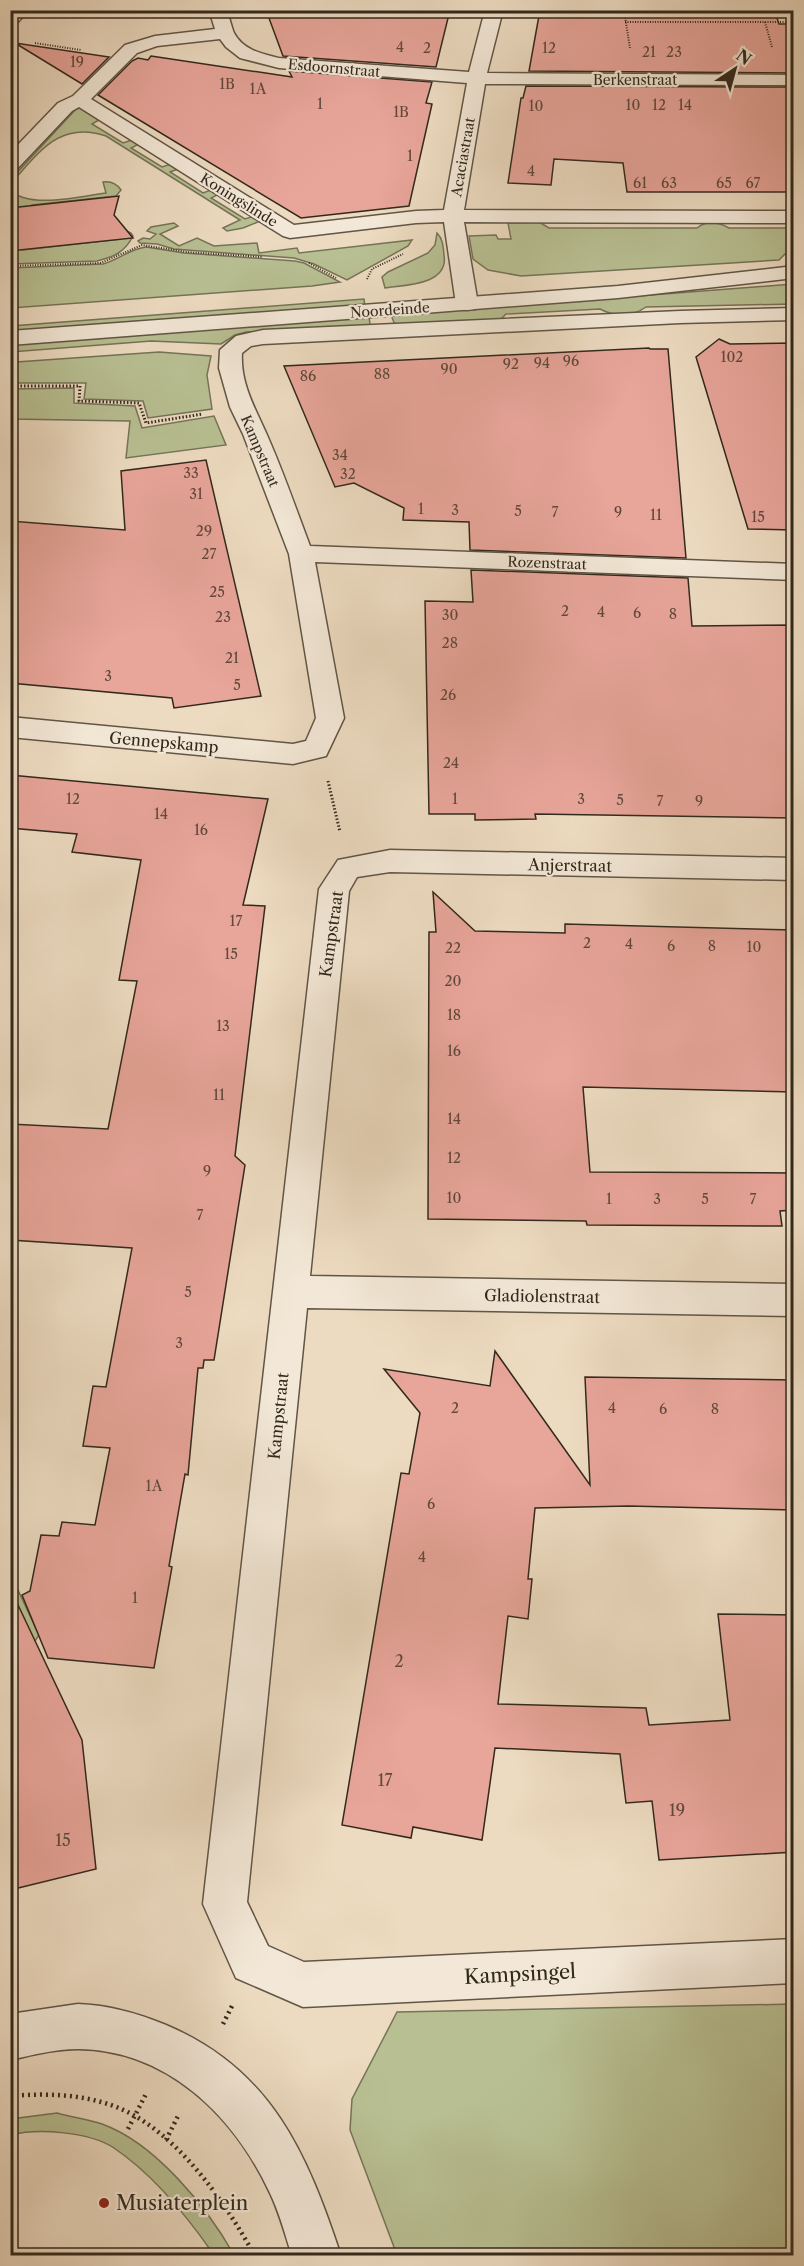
<svg xmlns="http://www.w3.org/2000/svg" width="804" height="2266" font-family="'Libre Caslon Text',serif">
  <style>
    .green { fill: #b8c093; stroke: #757458; stroke-width: 1.5 }
    .building { fill: #e8a59a; stroke: #32291d; stroke-width: 1.5 }
    .lines { fill: none; stroke-linecap: round; stroke-linejoin: round }
    .minor-casing { stroke: #615646; stroke-width: 3 }
    .tertiary-casing { stroke: #615646; stroke-width: 3 }
    .path-far2 { stroke: #32291d; stroke-width: 2; stroke-dasharray: 1 1.5; stroke-linecap: butt }
    .path-far1 { stroke: #32291d; stroke-width: 3; stroke-dasharray: 1.5 2; stroke-linecap: butt }
    .path { stroke: #32291d; stroke-width: 4.5; stroke-dasharray: 2 4; stroke-linecap: butt }
    .minor { fill: #f3e8d7; fill-rule: evenodd }
    .tertiary { fill: #f3e8d7; fill-rule: evenodd }
    .poi-dot { fill: #8f2418; stroke: #f3e8d7; stroke-width: 2 }
    .labels { text-anchor: middle; dominant-baseline: central; stroke-width: 4.5; stroke-linejoin: round; paint-order: stroke }
    .number-label { font-size: 14px; fill: #60483c }
    .far-street-label { font-size: 14px; fill: #32291d; stroke: #f3e8d7 }
    .street-label { font-size: 16px; fill: #32291d; stroke: #f3e8d7 }
    .near-number-label { font-size: 16px; fill: #60483c }
    .near-street-label { font-size: 20px; fill: #32291d; stroke: #f3e8d7 }
    .near-poi-label { font-size: 20px; fill: #32291d; stroke: #f3e8d7; text-anchor: start }
  </style>
  <rect width="100%" height="100%" fill="#eddbc1"/>
  <filter id="stains"><feTurbulence type="fractalNoise" baseFrequency=".00333" numOctaves="4"/><feColorMatrix values="0 0 0 0 .2 0 0 0 0 .09 0 0 0 0 .02 0 0 0 .5 -.17"/></filter>
  <radialGradient id="worn" r=".72"><stop offset=".6" stop-color="#630" stop-opacity="0"/><stop offset="1" stop-color="#630" stop-opacity=".3"/></radialGradient>
  <g class="green">
    <path d="M80 108 99 120 92 124 123 143 132 140 139 144 131 148 162 167 171 164 178 169 170 172 203 193 211 190 219 194 211 198 245 219 254 216 259 219 258 222 243 228 227 231 223 228 240 220 106 136C59 120 39 153 11 183L10 180 76 109Z"/>
    <path d="M103 182C111 181 117 184 121 190L116 196 32 205 11 231 10 189C26 210 83 196 106 193Z"/>
    <path d="M539 222 549 228H697C707 220 718 222 729 228H793V254H785L779 260 521 276 488 270 473 259 469 236 496 235 498 239H511L508 223Z"/>
    <polygon points="174,223 178,226 160,234 179,246 197,238 214,246 257,243 259,253 297,248 299,253 412,240 408,246 347,280 314,264 294,258 174,249 157,244 140,243 138,241 143,238 150,239 156,234 147,231 151,227"/>
    <path d="M121 228 131 233 133 236C125 252 114 257 97 261L11 264 10 248 23 250 120 239Z"/>
    <path d="M437 233C443 239 443 246 444 255 449 285 405 285 385 288L382 277 388 272 428 253 435 245Z"/>
    <path d="M146 247 184 253 295 261 304 263 340 282 312 286 11 308V268L103 264C118 260 130 249 146 247Z"/>
    <path d="M793 284V304L646 307C632 317 615 317 600 309L506 314 500 320 395 325 391 315Z"/>
    <polygon points="364,299 365,307 11,333 11,326"/>
    <polygon points="369,317 370,324 367,327 246,332 235,335 221,344 151,341 11,352 11,343"/>
    <polygon points="159,352 211,356 207,375 212,409 148,418 143,401 84,399 86,383 11,383 11,364 16,362"/>
    <polygon points="74,388 74,403 135,406 142,428 214,416 226,445 126,458 130,421 11,419 11,389"/>
    <polygon points="10,1573 39,1635 35,1641 11,1646"/>
    <polygon points="793,2004 793,2255 397,2255 350,2130 352,2099 397,2012"/>
    <path d="M57 2113C71 2117 87 2119 102 2124 155 2143 207 2207 234 2255H214C187 2216 154 2175 114 2148 90 2132 38 2128 11 2135V2119Z"/>
  </g>
  <g class="building">
    <polygon points="266,10 450,10 436,67 283,56"/>
    <polygon points="540,10 776,15 779,24 794,24 794,73 529,71"/>
    <polygon points="15,43 109,57 82,84"/>
    <polygon points="151,56 292,77 289,71 432,82 426,103 432,104 409,206 301,218 98,95 132,61 138,58 148,60"/>
    <polygon points="526,86 794,87 794,192 627,192 623,163 554,159 551,185 508,183 521,98 523,98"/>
    <polygon points="119,196 114,215 133,238 10,251 10,208"/>
    <polygon points="719,339 730,344 794,343 794,530 748,529 696,357"/>
    <polygon points="649,348 650,349 668,349 686,558 470,550 469,522 403,520 404,508 354,483 335,487 284,366"/>
    <polygon points="206,460 261,696 174,708 172,698 10,683 10,521 125,530 121,471"/>
    <polygon points="471,570 688,578 692,626 794,625 794,818 535,814 536,819 475,820 475,814 429,814 425,601 473,602"/>
    <polygon points="10,775 268,799 243,905 265,906 235,1156 245,1165 214,1360 204,1360 203,1368 198,1368 188,1475 185,1474 169,1566 172,1567 154,1668 48,1658 22,1595 30,1591 41,1535 59,1536 62,1522 95,1525 110,1448 83,1446 93,1386 106,1387 132,1248 10,1240 10,1124 108,1129 137,981 119,980 141,860 72,852 77,834 10,828"/>
    <polygon points="433,892 475,931 565,933 565,924 794,930 794,1092 583,1087 590,1172 794,1173 794,1210 780,1211 782,1226 587,1225 586,1221 428,1219 429,932 436,932"/>
    <polygon points="495,1351 590,1485 585,1377 794,1380 794,1510 629,1506 535,1508 528,1579 532,1579 528,1619 508,1616 498,1704 646,1708 649,1725 730,1720 718,1614 794,1615 794,1852 659,1860 652,1801 626,1803 620,1754 495,1748 482,1840 413,1827 411,1838 342,1825 401,1473 409,1474 420,1413 384,1369 490,1386"/>
    <polygon points="10,1588 82,1740 96,1869 10,1890"/>
  </g>
  <g class="lines">
    <g class="minor-casing">
      <g id="minor">
        <polygon points="10,10 29,10 16,24 10,25"/>
        <path d="M212 10H226C230 18 231 26 234 33 243 50 262 54 279 58L469 72 485 10H503L487 73 794 75V85L485 84 464 210 794 211V223L464 222 478 304 475 309 467 310 459 309 456 304 444 222 416 223 290 238 283 236 79 107 72 111 17 169 10 171V153L58 103 73 96 125 45 155 36 215 29 210 13ZM220 39 226 47 240 58 279 68 467 83 444 210 416 211 294 225 91 99 137 53 157 46Z"/>
        <path d="M794 308V320L680 323 263 344 251 346 242 353C240 383 255 408 267 435 283 471 296 509 310 546L794 564V580L315 562 344 718 326 756 293 764 10 737V717L293 744 306 741 316 718 289 554 243 434 230 407 219 368 220 350 236 336 263 330 680 311Z"/>
        <polygon points="390,850 794,858 794,880 390,872 357,877 349,891 310,1276 794,1284 794,1316 307,1308 247,1902 268,1946 304,1962 794,1939 794,1983 303,2007 236,1978 203,1904 319,889 338,860"/>
      </g>
    </g>
    <g class="tertiary-casing">
      <g id="tertiary">
        <polygon points="794,266 794,278 618,298 10,345 10,331 618,286"/>
        <path d="M78 2004C108 2005 137 2013 166 2025 271 2069 307 2153 341 2256H292C285 2234 279 2211 269 2191 233 2115 167 2050 78 2049 55 2049 33 2055 10 2060V2014Z"/>
      </g>
    </g>
    <g class="path-far2">
      <polyline points="624,10 630,48"/>
      <polyline points="625,22 794,22"/>
      <polyline points="765,22 772,47"/>
      <polyline points="35,43 81,50"/>
      <polyline points="309,263 336,278"/>
      <polyline points="10,266 101,263 142,245 187,252 263,257"/>
      <polyline points="367,279 372,269 403,254"/>
    </g>
    <g class="path-far1">
      <polyline points="10,386 80,386 79,401 139,403 146,423 203,414"/>
      <polyline points="328,781 340,832"/>
    </g>
    <g class="path">
      <polyline points="223,2024 233,2004"/>
      <path d="M10 2096C47 2093 84 2094 119 2108 178 2133 225 2202 255 2256"/>
      <polyline points="128,2129 147,2092"/>
      <polyline points="166,2140 179,2114"/>
    </g>
    <use href="#minor" class="minor"/>
    <use href="#tertiary" class="tertiary"/>
  </g>
  <circle class="poi-dot" cx="104" cy="2203" r="6"/>
  <g class="labels">
    <g class="number-label">
      <text x="400" y="47">4</text>
      <text x="427" y="48">2</text>
      <text x="549" y="48">12</text>
      <text x="649" y="52">21</text>
      <text x="674" y="52">23</text>
      <text x="77" y="62">19</text>
      <text x="227" y="84">1B</text>
      <text x="258" y="89">1A</text>
      <text x="320" y="104">1</text>
      <text x="633" y="105">10</text>
      <text x="659" y="105">12</text>
      <text x="685" y="105">14</text>
      <text x="536" y="106">10</text>
      <text x="401" y="112">1B</text>
      <text x="410" y="156">1</text>
      <text x="531" y="171">4</text>
      <text x="640" y="183">61</text>
      <text x="669" y="183">63</text>
      <text x="724" y="183">65</text>
      <text x="753" y="183">67</text>
      <text x="732" y="357">102</text>
      <text x="571" y="361">96</text>
      <text x="542" y="363">94</text>
      <text x="511" y="364">92</text>
      <text x="449" y="369">90</text>
      <text x="382" y="374">88</text>
      <text x="308" y="376">86</text>
      <text x="340" y="455">34</text>
      <text x="191" y="473">33</text>
      <text x="348" y="474">32</text>
      <text x="196" y="494">31</text>
      <text x="421" y="509">1</text>
      <text x="455" y="510">3</text>
      <text x="518" y="511">5</text>
      <text x="555" y="512">7</text>
      <text x="618" y="512">9</text>
      <text x="656" y="515">11</text>
      <text x="758" y="517">15</text>
      <text x="204" y="531">29</text>
      <text x="209" y="554">27</text>
      <text x="217" y="592">25</text>
      <text x="565" y="611">2</text>
      <text x="601" y="612">4</text>
      <text x="637" y="613">6</text>
      <text x="673" y="614">8</text>
      <text x="450" y="615">30</text>
      <text x="223" y="617">23</text>
      <text x="450" y="643">28</text>
      <text x="232" y="658">21</text>
      <text x="108" y="676">3</text>
      <text x="237" y="685">5</text>
      <text x="448" y="695">26</text>
      <text x="451" y="763">24</text>
      <text x="73" y="799">12</text>
      <text x="455" y="799">1</text>
      <text x="581" y="799">3</text>
      <text x="620" y="800">5</text>
      <text x="660" y="801">7</text>
      <text x="699" y="801">9</text>
      <text x="161" y="814">14</text>
      <text x="201" y="830">16</text>
      <text x="236" y="921">17</text>
      <text x="587" y="943">2</text>
      <text x="629" y="944">4</text>
      <text x="671" y="946">6</text>
      <text x="712" y="946">8</text>
      <text x="754" y="947">10</text>
      <text x="453" y="948">22</text>
      <text x="231" y="954">15</text>
      <text x="453" y="981">20</text>
      <text x="454" y="1015">18</text>
      <text x="223" y="1026">13</text>
      <text x="454" y="1051">16</text>
      <text x="219" y="1095">11</text>
      <text x="454" y="1119">14</text>
      <text x="454" y="1158">12</text>
      <text x="207" y="1171">9</text>
      <text x="454" y="1198">10</text>
      <text x="609" y="1199">1</text>
      <text x="657" y="1199">3</text>
      <text x="705" y="1199">5</text>
      <text x="753" y="1199">7</text>
      <text x="200" y="1215">7</text>
      <text x="188" y="1292">5</text>
      <text x="179" y="1343">3</text>
      <text x="455" y="1408">2</text>
      <text x="612" y="1408">4</text>
      <text x="663" y="1409">6</text>
      <text x="715" y="1409">8</text>
      <text x="154" y="1486">1A</text>
      <text x="431" y="1504">6</text>
      <text x="422" y="1557">4</text>
      <text x="135" y="1598">1</text>
    </g>
    <g class="far-street-label">
      <text transform="translate(334 68) rotate(5)">Esdoornstraat</text>
      <text x="635" y="80">Berkenstraat</text>
      <text transform="translate(463 157) rotate(-80)">Acaciastraat</text>
      <text transform="translate(239 200) rotate(32)">Koningslinde</text>
      <text transform="translate(390 310) rotate(-4)">Noordeinde</text>
      <text transform="translate(260 451) rotate(67)">Kampstraat</text>
      <text transform="translate(547 563) rotate(2)">Rozenstraat</text>
    </g>
    <g class="street-label">
      <text transform="translate(164 742) rotate(5)">Gennepskamp</text>
      <text transform="translate(570 865) rotate(1)">Anjerstraat</text>
      <text transform="translate(331 934) rotate(-82)">Kampstraat</text>
      <text transform="translate(542 1296) rotate(1)">Gladiolenstraat</text>
      <text transform="translate(278 1416) rotate(-84)">Kampstraat</text>
    </g>
    <g class="near-number-label">
      <text x="399" y="1661">2</text>
      <text x="385" y="1780">17</text>
      <text x="677" y="1810">19</text>
      <text x="63" y="1840">15</text>
    </g>
    <g class="near-street-label">
      <text transform="translate(520 1974) rotate(-3)">Kampsingel</text>
    </g>
    <g class="near-poi-label">
      <text x="116" y="2203">Musiaterplein</text>
    </g>
  </g>
  <rect width="804" height="2266" fill="none" stroke="#eddbc1" stroke-width="36"/>
  <rect x="12" y="12" width="780" height="2242" fill="none" stroke="#32291d" stroke-width="3"/>
  <rect x="18" y="18" width="768" height="2230" fill="none" stroke="#32291d" stroke-width="1.5"/>
  <g transform="translate(735 69) rotate(36)" stroke="#f3e8d7" stroke-width="4.5" paint-order="stroke">
  <path d="M0-4.5L10 22L0 15L-10 22Z" fill="#32291d"/>
  <text y="-9" font-size="16" font-weight="bold" text-anchor="middle" fill="#32291d">N</text>
  </g>
  <rect width="100%" height="100%" filter="url(#stains)"/>
  <rect width="100%" height="100%" fill="url(#worn)"/>
</svg>
